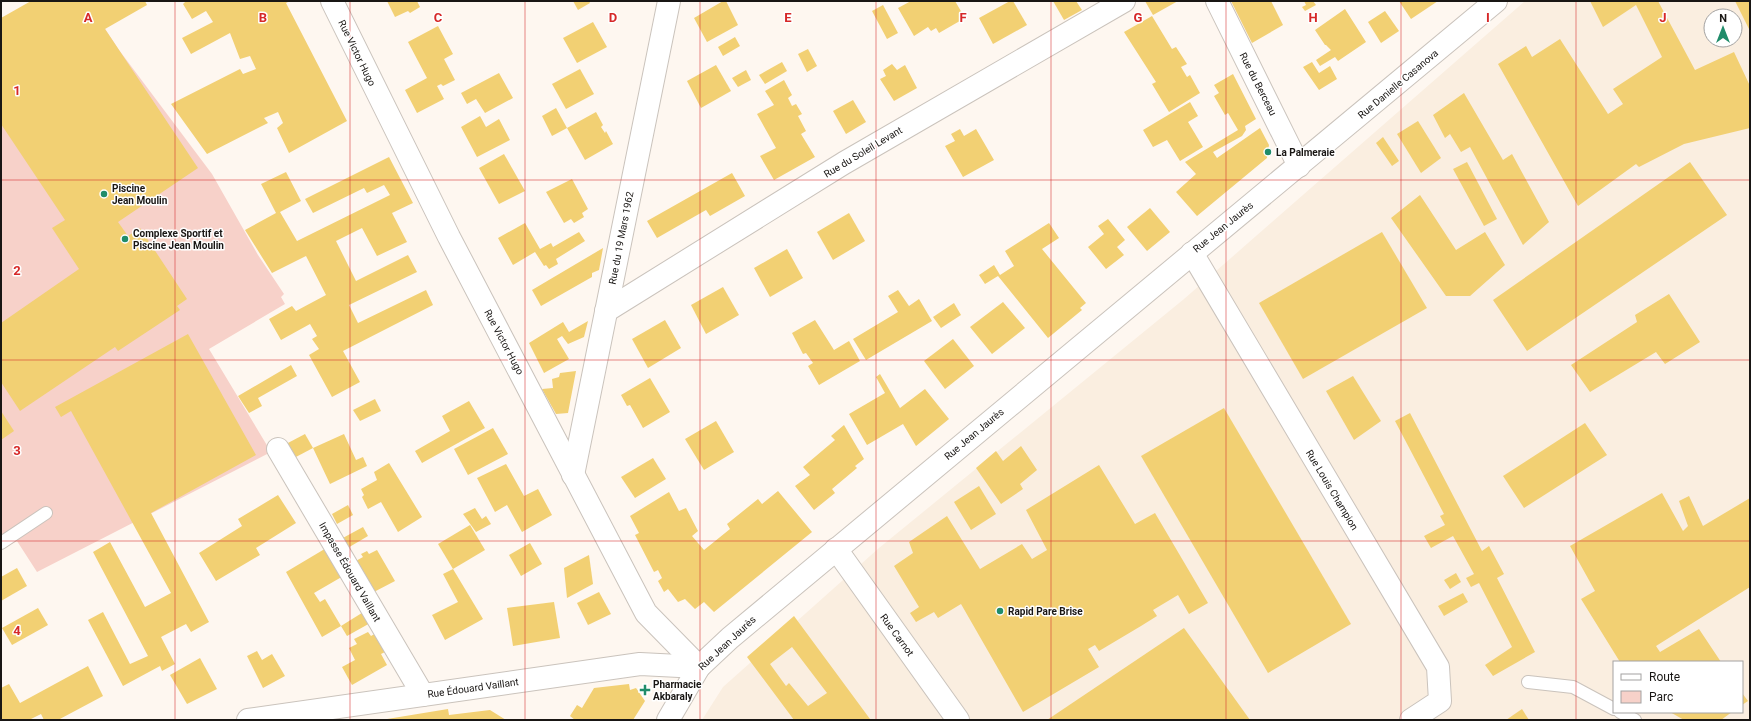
<svg xmlns="http://www.w3.org/2000/svg" width="1751" height="721" font-family="Roboto,sans-serif">
  <style>
    .built { fill: #faeee0; fill-rule: evenodd }
    .green { fill: #f7d1c9 }
    .building { fill: #f2d073; fill-rule: evenodd }
    .lines { fill: none; stroke-linecap: round; stroke-linejoin: round }
    .service-casing { stroke: #cac3bc; stroke-width: 14 }
    .minor-casing { stroke: #cac3bc; stroke-width: 24 }
    .tertiary-casing { stroke: #cac3bc; stroke-width: 24 }
    .service { stroke: #fff; stroke-width: 12 }
    .minor { stroke: #fff; stroke-width: 22 }
    .tertiary { stroke: #fff; stroke-width: 22 }
    .grid { fill: none; stroke: #d62828; stroke-width: 1; stroke-opacity: 0.55 }
    .poi-dot { fill: #208c6a; stroke: #fff; stroke-width: 1.5 }
    .labels { text-anchor: middle; dominant-baseline: central; stroke-width: 3; stroke-linejoin: round; paint-order: stroke }
    .street-label { font-size: 10px; fill: #191614; stroke: #fff }
    .poi-label { font-size: 10px; font-weight: bold; fill: #191614; stroke: #fff; text-anchor: start }
    .grid-label { font-size: 13px; text-anchor: middle; font-weight: bold; fill: #d62828; stroke: #fff; stroke-width: 3; stroke-linejoin: round; paint-order: stroke }
  </style>
  <rect width="100%" height="100%" fill="#fef7f0"/>
  <path class="built" d="M1525 1H1750V720H702L723 687 879 548 1184 299ZM1711 16H1735V40H1711ZM1614 662H1742V712H1614Z"/>
  <polygon class="green" points="94,12 119,50 212,174 258,255 284,294 281,297 285,304 209,349 271,452 37,572 17,541 1,550 1,74"/>
  <g class="building">
    <polygon points="31,1 145,1 147,5 105,29 198,168 118,222 128,236 140,228 187,299 177,306 180,310 118,351 115,347 20,411 1,382 1,323 79,269 52,228 65,220 1,124 1,18"/>
    <polygon points="186,1 290,1 286,3 347,121 289,153 277,128 283,123 278,112 264,118 268,123 207,154 171,104 240,69 243,74 256,69 250,56 240,59 230,33 191,54 182,38 213,22 206,11 192,19 183,4"/>
    <polygon points="387,1 417,1 420,7 410,13 408,11 395,17"/>
    <polygon points="573,1 589,1 590,3 578,10"/>
    <polygon points="723,1 726,1 738,25 707,42 694,18"/>
    <polygon points="911,1 955,1 965,18 939,33 936,28 931,31 928,27 914,36 898,8"/>
    <polygon points="1010,1 1013,1 1027,25 993,44 979,18"/>
    <polygon points="1053,1 1076,1 1082,10 1064,20"/>
    <polygon points="1145,1 1178,1 1153,15"/>
    <polygon points="1231,1 1271,1 1283,25 1252,43"/>
    <polygon points="1304,1 1313,1 1316,5 1305,11 1302,7 1306,5"/>
    <polygon points="1399,1 1438,1 1411,19"/>
    <polygon points="1590,1 1658,1 1695,70 1734,52 1750,86 1750,128 1684,144 1639,167 1636,164 1578,206 1498,64 1526,46 1532,57 1560,39 1608,114 1623,104 1613,89 1662,57 1636,5 1603,27"/>
    <polygon points="1735,1 1750,1 1750,31"/>
    <polygon points="883,5 898,33 887,39 872,11"/>
    <polygon points="1345,9 1366,42 1338,61 1335,57 1320,66 1316,60 1331,50 1326,45 1325,45 1315,30"/>
    <polygon points="1385,11 1399,31 1381,43 1368,22"/>
    <polygon points="1152,16 1172,49 1176,47 1187,64 1181,67 1187,77 1190,75 1200,93 1169,112 1152,84 1156,82 1124,32"/>
    <polygon points="593,22 607,47 577,63 563,38"/>
    <polygon points="438,26 453,54 444,59 455,80 443,86 441,84 437,86 444,99 417,113 405,90 427,78 408,42"/>
    <polygon points="735,37 740,46 723,56 718,47"/>
    <polygon points="808,49 817,66 807,72 798,54"/>
    <polygon points="782,62 787,71 765,84 759,75"/>
    <polygon points="1312,62 1319,73 1330,66 1337,79 1319,90 1303,67"/>
    <polygon points="892,64 897,70 905,65 917,88 894,101 880,79 886,76 883,70"/>
    <polygon points="716,65 731,91 701,108 687,81"/>
    <polygon points="580,69 594,94 566,109 552,84"/>
    <polygon points="746,70 751,80 738,87 732,78"/>
    <polygon points="499,73 513,98 485,113 476,99 467,104 461,93"/>
    <polygon points="1233,74 1256,119 1245,126 1246,130 1242,136 1213,152 1217,158 1260,128 1269,145 1267,158 1197,216 1176,192 1196,174 1185,162 1238,130 1228,113 1225,115 1214,96 1219,93 1214,85"/>
    <polygon points="784,80 792,95 788,98 792,106 796,104 802,114 798,116 806,131 801,134 815,157 774,180 760,156 776,148 757,114 774,105 765,91"/>
    <polygon points="1464,93 1503,160 1512,154 1549,222 1523,245 1470,147 1461,152 1450,134 1445,138 1433,115"/>
    <polygon points="853,100 866,122 846,134 833,111"/>
    <polygon points="1190,102 1198,116 1188,122 1203,147 1180,161 1167,140 1153,147 1143,130"/>
    <polygon points="556,108 567,128 552,136 542,116"/>
    <polygon points="596,112 603,125 601,127 605,133 606,131 613,144 585,160 567,128"/>
    <polygon points="480,116 486,127 499,119 510,140 477,157 461,127"/>
    <polygon points="1418,121 1441,158 1421,173 1397,134"/>
    <polygon points="960,129 964,136 976,129 994,160 963,177 945,146 955,141 951,134"/>
    <polygon points="1383,137 1399,161 1392,166 1376,143"/>
    <polygon points="504,154 525,191 499,204 479,168"/>
    <polygon points="389,157 413,203 392,213 407,242 377,256 362,228 336,241 356,281 408,255 417,272 349,305 358,323 426,290 433,305 343,351 360,382 332,397 309,355 319,349 312,339 317,336 310,324 281,340 269,319 292,306 296,311 326,295 306,256 272,273 245,230 276,213 261,184 286,172 301,201 280,212 297,241 390,195 384,185 367,193 364,188 313,213 305,199"/>
    <polygon points="1467,162 1497,219 1484,226 1453,169"/>
    <polygon points="1690,162 1727,215 1527,351 1493,300"/>
    <polygon points="732,173 745,196 710,216 706,210 657,238 647,221"/>
    <polygon points="572,179 588,209 582,213 584,217 574,223 571,219 564,223 546,192"/>
    <polygon points="1420,195 1456,250 1485,232 1505,265 1470,296 1446,296 1391,218"/>
    <polygon points="1150,208 1170,232 1147,251 1127,227"/>
    <polygon points="849,213 865,241 833,260 817,232"/>
    <polygon points="1108,219 1125,240 1117,247 1124,255 1106,269 1088,247 1104,234 1098,226"/>
    <polygon points="525,223 540,249 551,243 553,247 579,232 585,241 556,259 558,264 549,269 546,265 544,266 535,252 513,265 498,238"/>
    <polygon points="1049,223 1059,238 1042,249 1086,303 1080,308 1082,310 1048,338 998,276 985,284 979,275 994,265 1000,275 1014,266 1005,251"/>
    <polygon points="1382,232 1427,308 1303,379 1259,303"/>
    <polygon points="603,248 599,270 592,273 592,277 541,306 532,290"/>
    <polygon points="787,249 803,278 770,297 754,268"/>
    <polygon points="723,287 739,315 706,334 691,305"/>
    <polygon points="898,290 909,306 919,299 932,321 866,360 853,339 898,312 888,296"/>
    <polygon points="1669,294 1700,342 1665,364 1656,352 1590,392 1571,365 1637,322 1635,315"/>
    <polygon points="1003,302 1025,328 992,354 970,327"/>
    <polygon points="954,303 961,315 941,328 933,317"/>
    <polygon points="665,320 681,348 648,368 632,339"/>
    <polygon points="815,320 834,350 849,341 860,361 819,385 808,366 813,363 806,353 803,354 792,333"/>
    <polygon points="588,321 584,337 568,344 562,336 557,339 569,359 544,373 529,343 563,322 569,332"/>
    <polygon points="188,334 256,455 151,513 209,622 191,632 186,624 161,637 175,664 162,671 160,666 123,686 88,620 103,612 130,664 148,656 93,552 110,542 145,607 171,593 71,411 61,417 55,407"/>
    <polygon points="953,339 974,366 945,389 924,361"/>
    <polygon points="291,365 297,376 258,398 262,406 249,413 238,396"/>
    <polygon points="576,371 568,413 556,414 542,389 553,388 552,379 559,377 560,373"/>
    <polygon points="880,374 900,408 925,389 949,419 916,446 903,424 867,445 849,414 885,393 876,377"/>
    <polygon points="1353,376 1381,421 1354,440 1326,391"/>
    <polygon points="650,378 670,412 643,428 630,405 627,406 621,395"/>
    <polygon points="375,399 381,411 360,421 353,410"/>
    <polygon points="469,401 485,428 422,463 415,451 450,431 442,416"/>
    <polygon points="1224,408 1351,624 1268,673 1141,456"/>
    <polygon points="1,411 14,431 1,440"/>
    <polygon points="1410,413 1482,551 1489,546 1504,574 1497,578 1535,652 1493,676 1485,665 1512,647 1479,583 1471,587 1466,578 1474,574 1453,536 1431,548 1424,536 1445,525 1440,516 1444,514 1395,421"/>
    <polygon points="716,421 734,452 704,470 685,439"/>
    <polygon points="1585,423 1607,455 1524,508 1503,476"/>
    <polygon points="844,425 864,459 855,466 857,468 832,489 835,493 814,510 795,486 810,475 803,467 835,440 831,436"/>
    <polygon points="493,428 508,454 468,475 454,449"/>
    <polygon points="305,434 313,448 294,458 286,444"/>
    <polygon points="344,434 356,460 363,457 367,466 330,484 313,448"/>
    <polygon points="1021,446 1037,470 1020,484 1023,489 1001,504 976,468 996,451 1003,461"/>
    <polygon points="653,458 666,479 635,498 621,477"/>
    <polygon points="389,463 422,517 398,532 381,502 368,509 362,497 364,495 361,489 377,480 374,472"/>
    <polygon points="506,464 524,496 538,489 552,515 522,532 507,505 495,512 477,478"/>
    <polygon points="1099,465 1135,524 1155,513 1208,603 1189,614 1178,595 1153,610 1157,616 1141,626 1099,651 1095,645 1088,649 1099,667 1023,712 961,604 938,618 934,612 916,622 910,613 919,607 894,566 913,553 909,542 947,516 980,569 1022,544 1032,559 1047,550 1026,510"/>
    <polygon points="979,486 996,514 971,530 954,502"/>
    <polygon points="778,491 812,532 714,612 704,602 695,609 685,599 678,602 668,589 664,592 658,581 662,578 658,570 654,572 635,535 639,533 630,516 669,492 679,511 686,508 698,531 692,536 704,550 730,529 727,524 758,499 762,504"/>
    <polygon points="1662,493 1683,531 1688,526 1679,501 1689,496 1703,526 1750,498 1750,587 1656,646 1660,652 1699,629 1721,662 1620,662 1581,599 1595,591 1570,546"/>
    <polygon points="278,495 296,523 256,548 260,555 216,581 199,553 242,526 238,519"/>
    <polygon points="348,505 353,515 337,524 332,514"/>
    <polygon points="475,508 482,519 486,516 491,524 476,532 463,514"/>
    <polygon points="470,525 485,550 453,569 438,544"/>
    <polygon points="363,527 368,536 346,549 341,539"/>
    <polygon points="530,543 542,564 521,576 509,555"/>
    <polygon points="328,547 345,575 314,593 320,602 325,599 341,626 365,611 372,622 347,636 341,626 322,637 286,572"/>
    <polygon points="377,550 395,581 372,593 354,562 363,557 361,554 367,551 369,554"/>
    <polygon points="589,555 593,584 567,598 564,568"/>
    <polygon points="17,568 27,586 1,601 1,577"/>
    <polygon points="453,569 483,619 445,640 432,615 458,602 443,574"/>
    <polygon points="1456,573 1461,582 1450,589 1444,580"/>
    <polygon points="599,592 611,614 588,625 577,603"/>
    <polygon points="1463,593 1468,602 1444,616 1438,606"/>
    <polygon points="554,602 560,638 513,646 507,608"/>
    <polygon points="38,608 48,625 12,645 2,628"/>
    <path d="M794 616 870 719 869 720H794L747 657ZM792 647 827 693 808 706 789 683 786 686 770 664Z"/>
    <polygon points="1184,628 1250,720 1047,720"/>
    <polygon points="368,632 371,636 378,632 385,652 381,654 387,665 352,685 342,667 355,660 349,648 357,644 354,639"/>
    <polygon points="257,651 262,660 272,654 285,676 263,688 247,656"/>
    <polygon points="200,658 217,689 187,704 170,675"/>
    <polygon points="88,666 103,696 58,720 44,720 41,714 29,720 1,720 1,688 9,684 20,703"/>
    <polygon points="629,684 630,690 636,688 645,701 633,720 575,720 570,716 577,705 582,708 594,688"/>
    <polygon points="1742,693 1748,701 1742,705"/>
    <polygon points="448,709 449,715 490,710 506,720 381,720"/>
    <polygon points="1522,709 1529,720 1506,720"/>
    <polygon points="1670,712 1732,712 1721,720 1684,720"/>
  </g>
  <g class="lines">
    <g class="service-casing">
      <g id="service">
        <polyline points="1,543 46,513"/>
        <polyline points="1528,682 1573,687 1614,709"/>
        <polyline points="1620,712 1635,720"/>
      </g>
    </g>
    <g class="minor-casing">
      <g id="minor">
        <polyline points="332,1 449,237 646,613 699,667"/>
        <polyline points="1217,1 1299,166"/>
        <polyline points="1192,253 1438,667 1440,701 1411,720"/>
        <polyline points="606,311 844,163 1124,1"/>
        <polyline points="278,449 423,695"/>
        <polyline points="573,475 669,1"/>
        <polyline points="836,549 958,720"/>
        <polyline points="248,720 640,664 699,667"/>
      </g>
    </g>
    <g class="tertiary-casing">
      <path id="tertiary" d="M668 720 699 667 730 638C984 424 1242 215 1496 1"/>
    </g>
    <use href="#service" class="service"/>
    <use href="#minor" class="minor"/>
    <use href="#tertiary" class="tertiary"/>
  </g>
  <path class="grid" d="M175 1V720M350 1V720M525 1V720M700 1V720M876 1V720M1051 1V720M1226 1V720M1401 1V720M1576 1V720M1 180H1750M1 360H1750M1 541H1750"/>
  <g class="poi-dot">
    <circle cx="1268" cy="152" r="4"/>
    <circle cx="104" cy="194" r="4"/>
    <circle cx="125" cy="239" r="4"/>
    <circle cx="1000" cy="611" r="4"/>
    <path d="M643 684h4v4h4v4h-4v4h-4v-4h-4v-4h4z"/>
  </g>
  <g class="labels">
    <g class="street-label">
      <text transform="translate(357 53) rotate(64)">Rue Victor Hugo</text>
      <text transform="translate(1258 84) rotate(63)">Rue du Berceau</text>
      <text transform="translate(1398 84) rotate(-40)">Rue Danielle Casanova</text>
      <text transform="translate(863 152) rotate(-31)">Rue du Soleil Levant</text>
      <text transform="translate(1223 227) rotate(-39)">Rue Jean Jaurès</text>
      <text transform="translate(621 238) rotate(-79)">Rue du 19 Mars 1962</text>
      <text transform="translate(504 342) rotate(62)">Rue Victor Hugo</text>
      <text transform="translate(974 434) rotate(-40)">Rue Jean Jaurès</text>
      <text transform="translate(1332 490) rotate(59)">Rue Louis Champion</text>
      <text transform="translate(350 572) rotate(60)">Impasse Édouard Vaillant</text>
      <text transform="translate(897 635) rotate(54)">Rue Carnot</text>
      <text transform="translate(727 643) rotate(-43)">Rue Jean Jaurès</text>
      <text transform="translate(473 688) rotate(-8)">Rue Édouard Vaillant</text>
    </g>
    <g class="poi-label">
      <text x="1276" y="152">La Palmeraie</text>
      <text x="112" y="188">Piscine<tspan x="112" dy="12">Jean Moulin</tspan></text>
      <text x="133" y="233">Complexe Sportif et<tspan x="133" dy="12">Piscine Jean Moulin</tspan></text>
      <text x="1008" y="611">Rapid Pare Brise</text>
      <text x="653" y="684">Pharmacie<tspan x="653" dy="12">Akbaraly</tspan></text>
    </g>
  </g>
  <g class="grid-label">
    <text x="88" y="22">A</text>
    <text x="263" y="22">B</text>
    <text x="438" y="22">C</text>
    <text x="613" y="22">D</text>
    <text x="788" y="22">E</text>
    <text x="963" y="22">F</text>
    <text x="1138" y="22">G</text>
    <text x="1313" y="22">H</text>
    <text x="1488" y="22">I</text>
    <text x="1663" y="22">J</text>
    <text x="17" y="95">1</text>
    <text x="17" y="275">2</text>
    <text x="17" y="455">3</text>
    <text x="17" y="635">4</text>
  </g>
  <rect width="1751" height="721" fill="none" stroke="#191614" stroke-width="4"/>
  <rect x="1613" y="661" width="130" height="52" fill="#ffffff" stroke="#a3a2a1"/>
  <rect x="1621" y="674" width="20" height="6" fill="#ffffff" stroke="#a3a2a1"/>
  <text x="1649" y="681" font-size="12" fill="#191614">Route</text>
  <rect x="1621" y="691" width="20" height="12" fill="#f7d1c9" stroke="#a3a2a1"/>
  <text x="1649" y="701" font-size="12" fill="#191614">Parc</text>
  <g transform="translate(1723 28)"><circle r="19" fill="#ffffff" stroke="#a3a2a1"/>
  <path d="M0-3L7 15L0 10L-7 15Z" fill="#208c6a"/>
  <text y="-6" font-size="11" font-weight="bold" text-anchor="middle" fill="#191614">N</text>
  </g>
</svg>
